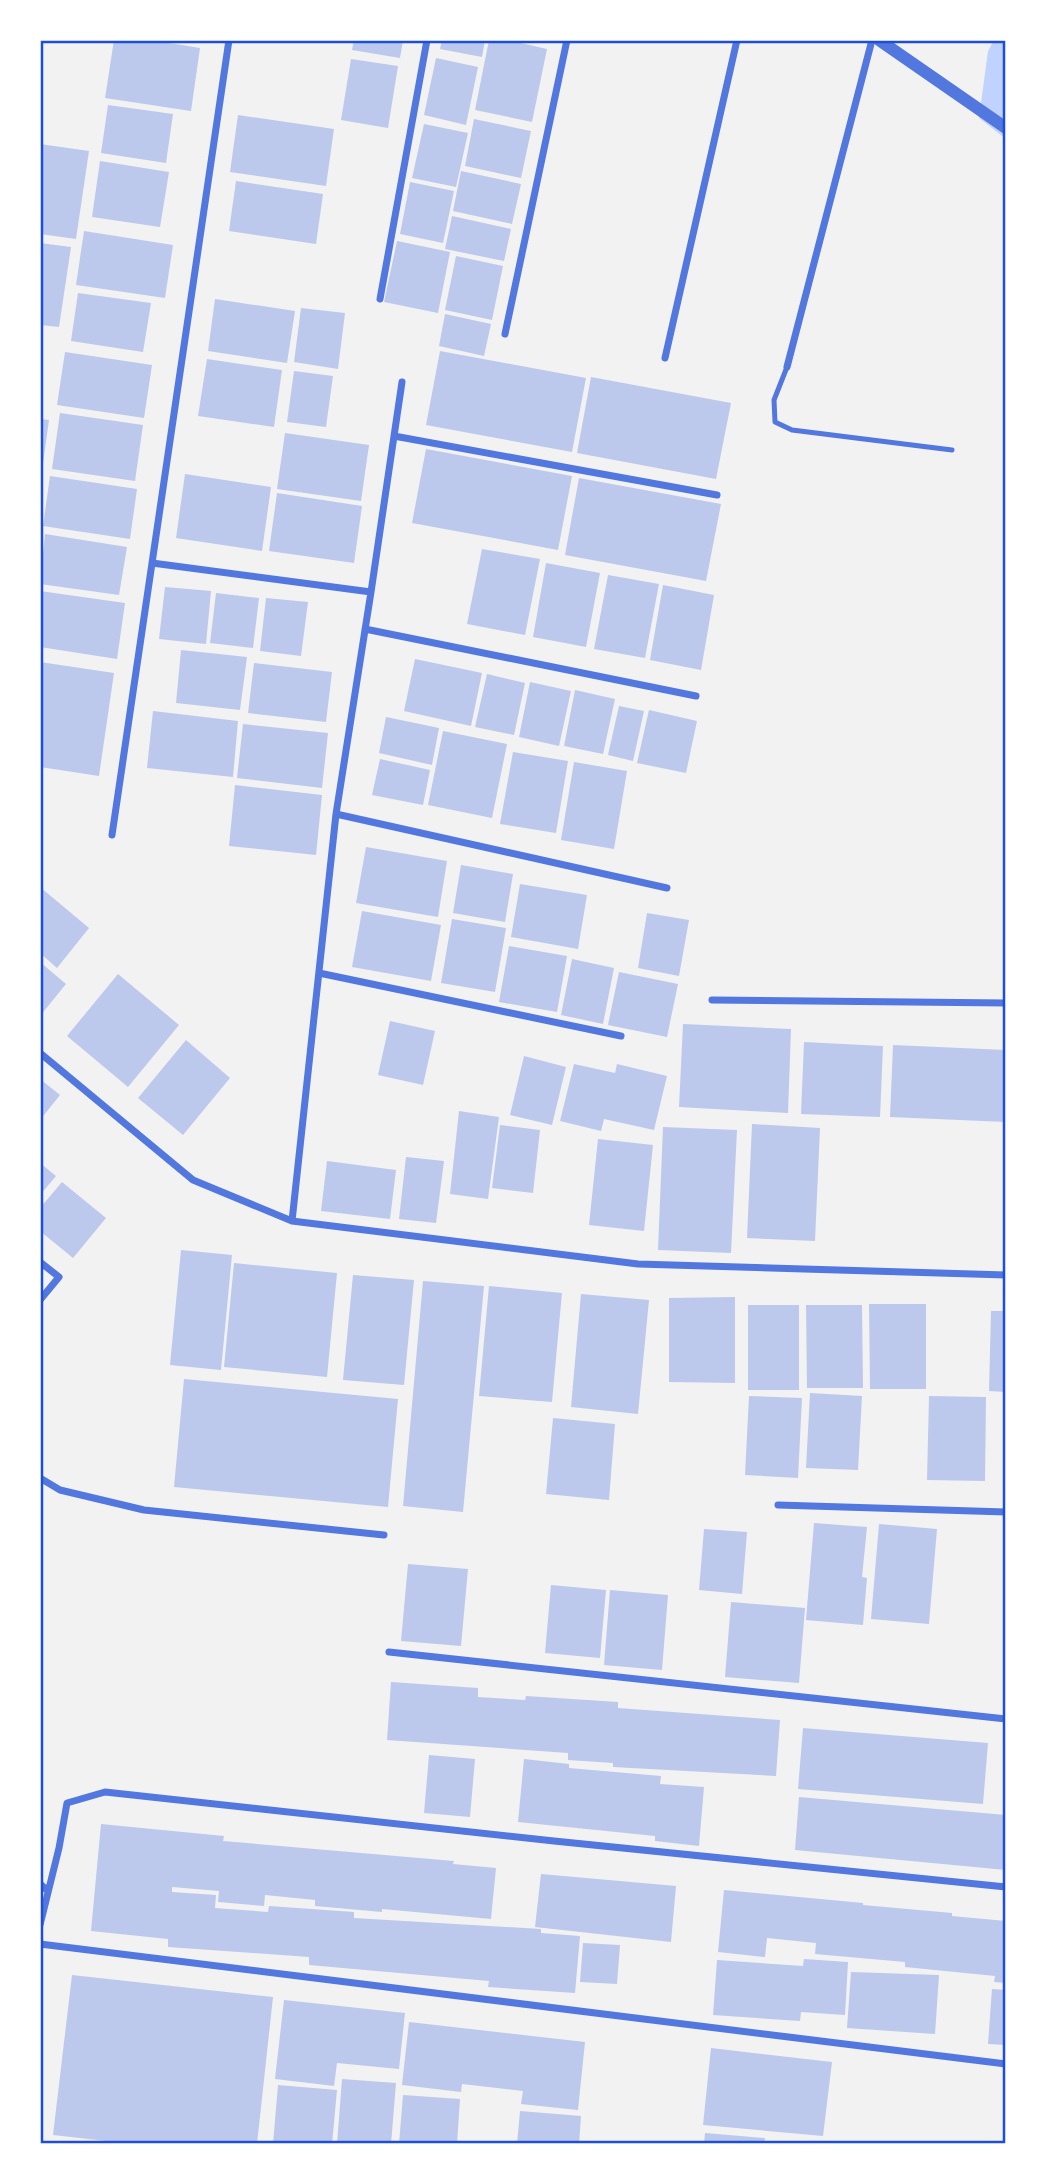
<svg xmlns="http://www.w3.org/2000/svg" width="1046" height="2184" viewBox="0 0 1046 2184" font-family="'Fira Sans',sans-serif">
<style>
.water{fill:#bfd3fe}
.building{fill:#bdc9ec}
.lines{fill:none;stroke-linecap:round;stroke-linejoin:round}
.service{stroke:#5277de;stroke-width:5}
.minor{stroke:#5277de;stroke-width:7}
.tertiary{stroke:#5277de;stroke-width:12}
.neatline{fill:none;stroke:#1d4ed8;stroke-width:2.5}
</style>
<rect width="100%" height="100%" fill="#f2f2f2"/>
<path class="water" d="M994,40H1006V139L979,118L988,51Z"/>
<path class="building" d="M114,40H151L200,48L191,111L105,98Z
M354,40H403L400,58L352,50Z
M442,40H485L482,57L440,49Z
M489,40H508L547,49L532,122L475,110Z
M436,58L478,67L466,125L424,115Z
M351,59L398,66L388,128L341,120Z
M108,105L173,114L166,163L101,153Z
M238,115L334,129L326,186L230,172Z
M474,119L531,131L521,178L465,166Z
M424,124L468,133L456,187L412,178Z
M40,144L89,151L76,239L40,234Z
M100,161L169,172L160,227L92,217Z
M461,171L521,184L512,224L453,211Z
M236,181L323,194L316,244L229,231Z
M410,182L454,191L443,243L400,234Z
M452,216L511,229L504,261L445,249Z
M84,231L173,245L165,298L76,285Z
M397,241L450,252L438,313L384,302Z
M40,243L71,247L59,327L40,325Z
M456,256L503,266L492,320L445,310Z
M78,293L151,303L143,352L71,341Z
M215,299L295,311L287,363L208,351Z
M301,308L345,313L338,369L294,362Z
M445,314L491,324L484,356L439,346Z
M440,351L586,378L572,452L426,425Z
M65,352L152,365L144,418L57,405Z
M207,359L282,370L274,427L198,416Z
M294,371L333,376L326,427L287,422Z
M591,377L731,403L716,479L577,453Z
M60,413L143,425L135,481L52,469Z
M40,419L49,420L42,471H40Z
M285,433L369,445L361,501L277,489Z
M426,449L572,476L558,550L412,523Z
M185,474L271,487L262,551L176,538Z
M50,476L137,489L130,539L43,526Z
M579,478L721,504L706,581L565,555Z
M277,493L362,506L354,563L269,551Z
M45,534L127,547L119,595L40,584Z
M482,549L540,559L525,635L467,624Z
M546,563L600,573L586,647L533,637Z
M608,575L659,584L645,658L594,649Z
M663,585L714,595L701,670L650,660Z
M165,587L211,591L206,644L159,639Z
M40,591L125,603L117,659L40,647Z
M216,593L259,598L253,648L210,643Z
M266,598L308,602L301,656L260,651Z
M181,650L247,657L240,710L176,703Z
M415,659L482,673L471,726L404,711Z
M40,662L114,673L99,776L40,767Z
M254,663L332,672L326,722L248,713Z
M487,674L525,683L514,735L475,727Z
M530,682L571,691L559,746L519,737Z
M575,690L615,699L603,754L564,746Z
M619,706L644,711L633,761L608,755Z
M649,710L697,721L686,773L637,763Z
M153,711L238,721L233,777L147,768Z
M386,717L439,728L432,765L379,753Z
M243,724L328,733L322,788L237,778Z
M443,731L507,744L492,818L428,805Z
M513,752L568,761L556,833L500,824Z
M380,759L430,770L423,805L372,795Z
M574,762L627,771L614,849L561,840Z
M235,785L322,795L316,855L229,846Z
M366,847L447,861L438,917L356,903Z
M461,865L513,874L505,922L453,913Z
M520,884L587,895L578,949L511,937Z
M40,887L89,928L57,968L40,953Z
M362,911L441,925L431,981L352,967Z
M647,913L689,920L679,976L638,968Z
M452,919L506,928L495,992L441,983Z
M509,946L567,956L557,1012L499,1002Z
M572,959L614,968L603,1024L561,1015Z
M40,962L66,984L40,1016Z
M619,972L678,984L667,1037L608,1025Z
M118,974L179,1025L128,1087L67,1036Z
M390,1021L435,1031L423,1085L378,1075Z
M683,1024L791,1029L788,1113L679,1107Z
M186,1040L230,1078L183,1135L138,1098Z
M804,1042L883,1046L880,1117L801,1114Z
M893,1045L1006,1050V1122L890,1117Z
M524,1056L566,1067L552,1125L510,1115Z
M574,1064L615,1073L617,1064L667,1076L654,1130L604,1119L601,1131L560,1121Z
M40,1079L60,1095L40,1120Z
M459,1111L499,1117L488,1199L450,1194Z
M752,1124L820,1128L815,1241L747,1238Z
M500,1125L540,1130L533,1193L492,1188Z
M663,1127L737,1130L731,1253L658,1250Z
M598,1139L653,1145L644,1231L589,1225Z
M406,1157L444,1161L436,1223L399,1219Z
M327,1161L396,1170L390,1219L321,1211Z
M40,1163L56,1176L40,1195Z
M62,1182L106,1218L73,1258L40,1231V1208Z
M181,1250L232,1255L221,1370L170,1365Z
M234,1263L337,1273L327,1377L224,1367Z
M353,1275L414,1280L404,1385L343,1380Z
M423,1281L484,1286L463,1512L403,1506Z
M489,1286L562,1293L552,1402L479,1396Z
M581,1294L649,1300L638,1414L571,1407Z
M735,1297V1383L669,1382V1298Z
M869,1304H926V1389H870Z
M748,1305H799V1390H748Z
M806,1305H862L863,1388H807Z
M991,1311H1006V1392L989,1391Z
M184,1379L398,1399L388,1507L174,1487Z
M810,1393L862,1396L858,1470L806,1468Z
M749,1396L802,1398L798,1478L745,1475Z
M929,1396L986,1397L985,1481L927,1480Z
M553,1418L615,1424L609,1500L546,1494Z
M814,1523L867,1527L862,1577L867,1578L863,1625L806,1620Z
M879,1524L937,1529L929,1624L871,1619Z
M704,1529L747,1532L742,1594L699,1590Z
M408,1564L468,1569L461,1646L401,1641Z
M551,1585L606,1590L600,1658L545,1653Z
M610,1590L668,1595L662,1670L604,1665Z
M731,1602L805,1608L799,1683L725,1677Z
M391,1682L478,1688V1697L525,1700L526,1696L618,1702V1708L780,1720L776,1776L613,1767V1763L568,1760V1753L387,1740Z
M803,1728L988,1743L983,1804L798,1789Z
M429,1755L475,1759L470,1817L424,1813Z
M524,1759L569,1764V1768L661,1776L660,1784L704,1787L699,1846L655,1841V1836L518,1822Z
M799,1797L1006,1815V1870L795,1850Z
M101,1824L224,1836L223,1841L454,1861L453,1864L496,1868L491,1919L382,1909V1912L315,1906V1900L265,1895L264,1906L218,1902L219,1891L172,1887V1892L216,1895L215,1908L268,1912L269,1906L354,1912V1918L541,1929V1933L580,1936L575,1993L488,1987L489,1981L309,1965V1957L168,1947V1939L91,1931Z
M541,1874L676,1886L671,1942L535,1927Z
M724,1890L863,1903V1905L952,1913V1916L1006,1921V1983L994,1982L995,1976L905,1967V1962L815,1954L816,1943L767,1938L765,1957L718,1952Z
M583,1943L620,1945L617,1984L580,1982Z
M804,1959L848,1962L845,2015L801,2012L800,2021L713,2015L717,1960L803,1966Z
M851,1972L939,1975L935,2034L847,2028Z
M72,1975L273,1997L257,2144H133L53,2135Z
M992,1989L1006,1990V2045L988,2044Z
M284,2000L405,2013L399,2069L337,2063L334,2086L275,2079Z
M409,2022L585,2042L578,2110L521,2104L523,2091L462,2084L461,2092L402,2085Z
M711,2048L832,2062L823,2136L703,2125Z
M342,2079L396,2083L391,2144H337Z
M278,2085L337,2090L332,2144H273Z
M403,2095L460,2099L457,2144H399Z
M520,2111L581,2116L579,2144H517Z
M705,2133L765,2138L764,2144H704Z"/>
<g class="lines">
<path class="service" d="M787,367L774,400L775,422L792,430L952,450"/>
<path class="minor" d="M380,299L427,40
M505,334L567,40
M665,358L737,40
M787,367L872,40
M394,436L717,495
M152,563L371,592L336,814L292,1221
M371,592L402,382
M365,629L696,696
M336,814L667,888
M112,835L229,40
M319,973L621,1036
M712,1000L1006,1003
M40,1053L193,1180L292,1221L638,1264L1006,1275
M40,1262L59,1277L40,1300
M40,1478L60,1490L144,1510L384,1535
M778,1505L1006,1512
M389,1652L1006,1719
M40,1884L48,1891
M40,1925L59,1848L67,1803L105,1792L554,1841L1006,1887
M40,1944L1006,2064"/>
<path class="tertiary" d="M879,40L1006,128"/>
</g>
<rect width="1046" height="2184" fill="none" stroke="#ffffff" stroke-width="84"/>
<rect x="42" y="42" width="962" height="2100" class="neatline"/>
</svg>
